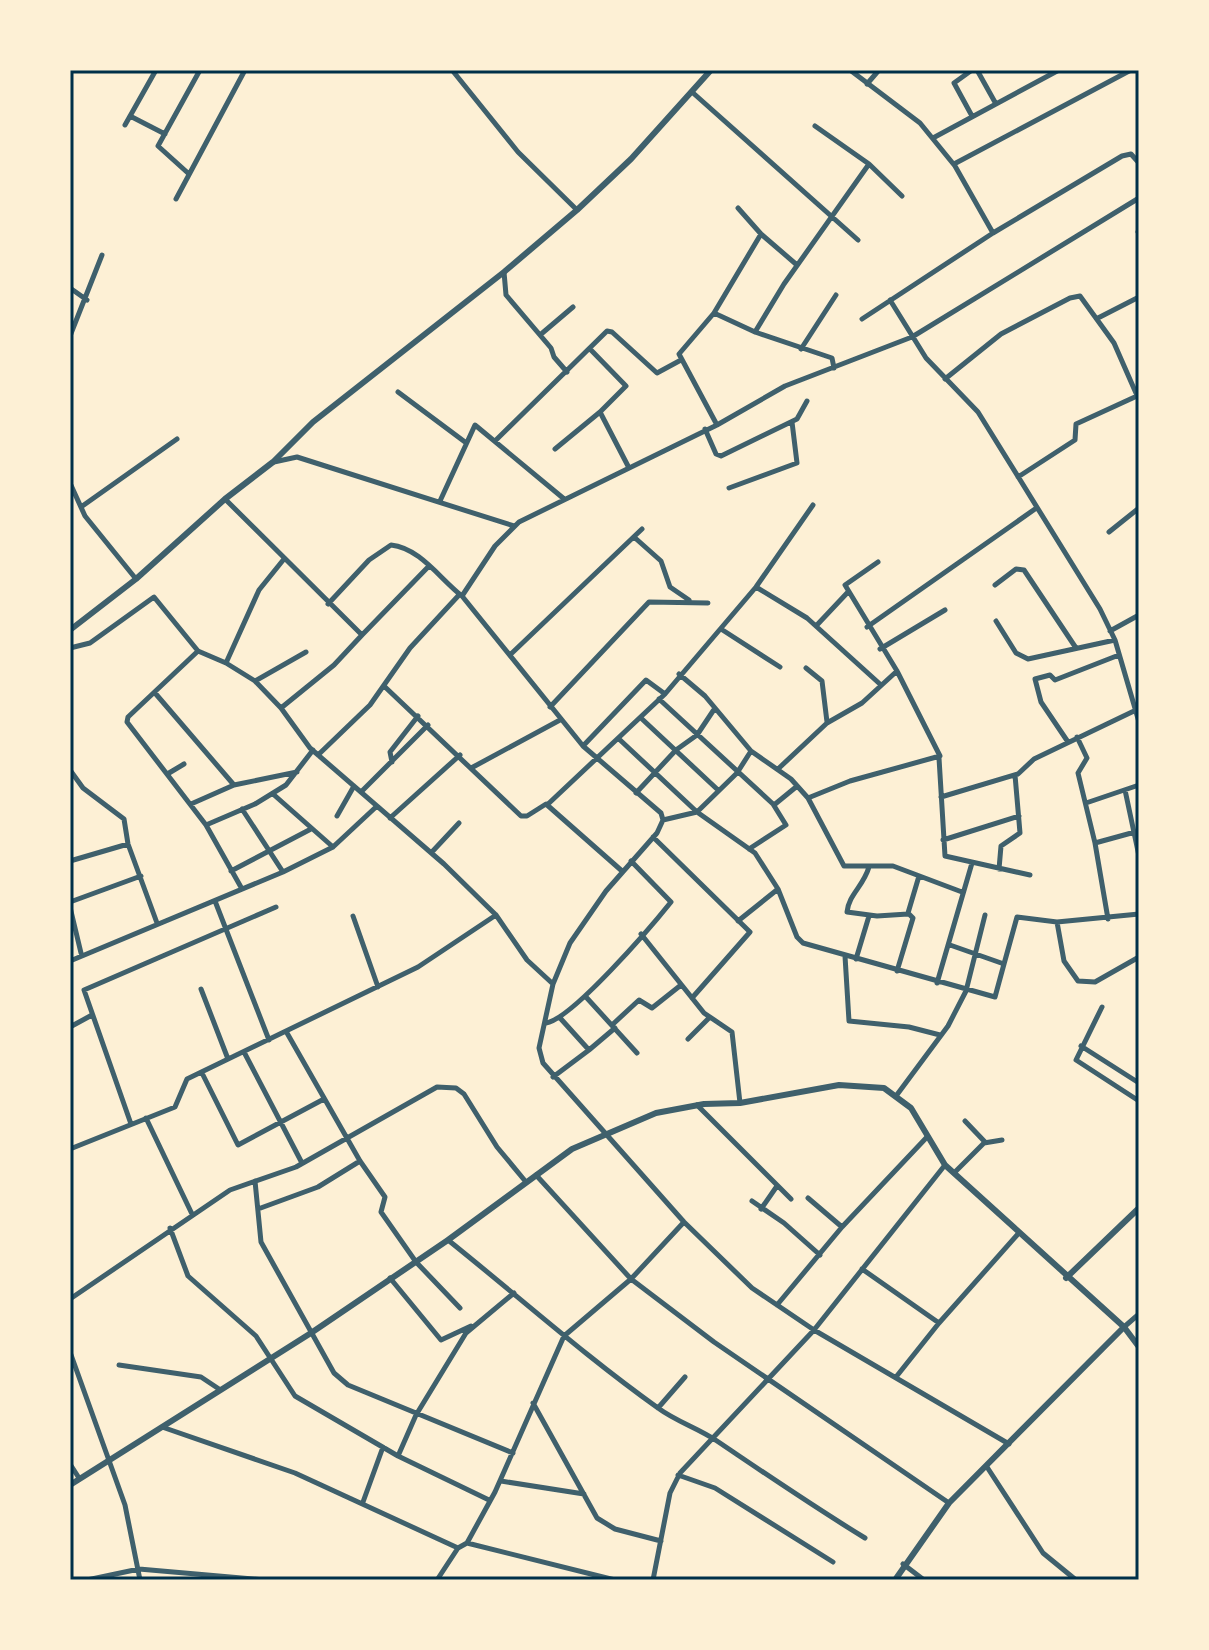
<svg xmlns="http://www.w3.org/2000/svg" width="1209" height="1650" viewBox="0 0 1209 1650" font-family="'Golos Text',sans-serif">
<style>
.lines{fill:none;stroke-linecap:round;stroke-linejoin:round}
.minor{stroke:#3f606c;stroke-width:5}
.tertiary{stroke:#3f606c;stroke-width:6}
.neatline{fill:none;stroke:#003049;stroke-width:3}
</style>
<rect width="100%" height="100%" fill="#fdf0d5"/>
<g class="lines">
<path class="minor" d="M452,70L518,152L577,210
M850,70L920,123L955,166L993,233
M972,70L954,83L972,116
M977,70L996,104
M867,84L879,70
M692,92L858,240
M130,116L165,134
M125,125L156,70
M815,126L869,164L902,196
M933,138L1059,70
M954,164L1131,70
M189,174L158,146L200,70
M176,199L245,70
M738,208L761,234
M1138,232L1139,234
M504,272L506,295L551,348L554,357L567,372
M70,288L87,300
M890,300L926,358L978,412L1100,609L1115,640L1139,722
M714,313L761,234L797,265
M1098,318L1139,297
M862,319L993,233L1122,156L1131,154L1139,163
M755,332L784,284L869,164
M540,335L573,307
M70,336L102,255
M590,349L626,386L600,412L628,466
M801,349L836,295
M945,379L1001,334L1070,298L1080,296L1114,343L1139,400
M398,392L465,442
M717,425L679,354L714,313L755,332L832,358L834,368
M705,429L716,454L721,456L797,419L807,401
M495,441L607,331L612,332L657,373L681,360
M555,449L600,412
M274,462L297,457L514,526
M1018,477L1075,440L1076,424L1137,396
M70,483L85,516L136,579
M729,488L797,463L792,422
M225,499L362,635L429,566
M440,501L475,425L563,498
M81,507L177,439
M1109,532L1139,508
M634,537L661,561L670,587L689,600
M995,585L1016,569L1024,570L1076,648
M756,587L807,618L881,685
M328,604L369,560L391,545C420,548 440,579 462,596
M996,621L1016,653L1028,659L1115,640
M816,626L848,592
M867,627L1035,509
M721,629L780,667
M1110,631L1139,615
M70,648L90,643L154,597L198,651L226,663L259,590L284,559
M880,649L945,610
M198,651L128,717L127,722L206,825L242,889
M512,653L642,529
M226,663L255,681L281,708L310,748L444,864L496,915L527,960L553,984
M806,668L822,681L827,722
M679,674L705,696L751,751L791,779L808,798L844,866H893L962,892
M255,681L306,652
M384,686L521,816H527L546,804L622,871
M155,693L234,785L297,772
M659,699L773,804L786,825L749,849
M550,707L649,602L708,603
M281,708L334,665L362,635
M642,719L718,790
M1077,737L1087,758L1078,773L1095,843L1108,919
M619,739L697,812L755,853L778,889L797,937L803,943L995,997L1004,964L950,945
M1068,742L1041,702L1035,679L1050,675L1055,680L1119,655
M583,746L646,680L665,694
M318,755L370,705L410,648L459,595
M939,758L945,856L1030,875
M392,762L390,752L418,716
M473,767L560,720
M778,769L827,723L862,703L897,671
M70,770L83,788L124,819L128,844L157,923
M169,773L184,764
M1125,790L1139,856
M361,792L428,725
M636,793L676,750L697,735L715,708
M273,794L333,847
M941,797L1018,774L1034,759L1134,711
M808,798L850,781L940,756L897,671L845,585L878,562
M1086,803L1139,785
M191,804L234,785
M547,805L665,694L756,587L813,505
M774,805L796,787
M242,809L283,872
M337,816L354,786
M390,818L460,755
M663,820L697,812L737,773L751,751
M206,825L255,804L286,785L313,750
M653,837L750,932L692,998
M943,840L1019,816
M1095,843L1135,832
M431,853L459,823
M70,861L128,844
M869,867C863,887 849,894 847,912L877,916L908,914
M999,869L1001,846L1020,833L1015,775
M231,871L311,829
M215,901L269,1040
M70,902L141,876
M70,907L81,953
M353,916L378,987
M738,921L778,889
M1057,922L1064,961L1078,981L1095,982L1139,957
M641,934L704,1013L732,1032L740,1103
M845,956L849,1021L909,1027L940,1035
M856,959L869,916
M70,961L283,872L333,847L377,806
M1004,964L1017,917L1057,922L1139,914
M897,971L913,918L908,913L919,876
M937,983L972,863
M201,989L228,1059
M586,997L637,1053
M1102,1007L1076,1060L1139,1101
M546,1023C572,1019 651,927 671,902L631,861
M612,1025L639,1000L652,1008L681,985
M70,1027L92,1015
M287,1033L360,1161L385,1197L381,1212L416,1262L460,1308
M688,1039L709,1018
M1081,1046L1139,1083
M589,1050L615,1028
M244,1052L302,1163
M202,1073L238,1145L324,1099
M553,1077L589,1050L561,1019
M896,1096L948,1026L966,991L985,915
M697,1105L791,1199
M146,1118L192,1214
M965,1121L985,1142
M131,1124L84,990L276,907
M70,1149L175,1107L187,1079L418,967L496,915
M954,1173L984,1143L1002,1140
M536,1175L631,1279L714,1342L949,1503
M255,1181L261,1242L334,1373L348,1385L513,1453
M808,1198L842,1227
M752,1201L784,1223L820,1255
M258,1209L318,1187L360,1161
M761,1209L777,1186
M170,1228L188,1276L256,1336L295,1396L398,1456L489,1500
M448,1240C518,1296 585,1356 658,1408C677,1422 698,1428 717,1441C766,1474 814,1507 865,1538
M862,1269L939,1323
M390,1278L441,1340L471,1326
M70,1299L230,1190L296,1167L437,1087L456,1088L464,1094L497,1147L526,1182
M777,1305L842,1227L927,1137
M1124,1327L1139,1314
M70,1352L125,1505L140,1580
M119,1365L201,1377L219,1389
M896,1377L939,1323L1018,1234
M533,1403L597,1518L615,1529L661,1541
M658,1408L685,1377
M162,1427L295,1473L458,1548
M1009,1444L814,1330L752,1288L684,1222L543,1063L539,1048L553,984L570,943L606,891L657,833L663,820L661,813L583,746L462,596L495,546L519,522L717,425L785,386L912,337L1139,198
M398,1456L416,1415L466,1333L514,1293
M70,1464L79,1478
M987,1467L1043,1553L1076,1580
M678,1475L715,1488L833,1562
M501,1481L584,1494
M363,1502L383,1447
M467,1543L615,1580
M903,1564L924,1580
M87,1580L139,1569L264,1580
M437,1580L458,1548L467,1543L495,1492L564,1336L631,1279L684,1222
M653,1580L670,1493L680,1473L814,1330L945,1165
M795,1580H798"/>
<path class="tertiary" d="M70,630L136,579L225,499L273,462L313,422L504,272L577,210L631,159L711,70
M1066,1278L1139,1208
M70,1485L311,1333L448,1240L572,1149L656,1113L704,1104L740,1103L839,1085L884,1088L911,1108L945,1165L1124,1327L1139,1347
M895,1580L949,1503L1124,1327"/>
</g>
<rect width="1209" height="1650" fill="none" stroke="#fdf0d5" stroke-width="144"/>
<rect x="72" y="72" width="1065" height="1506" class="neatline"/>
</svg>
